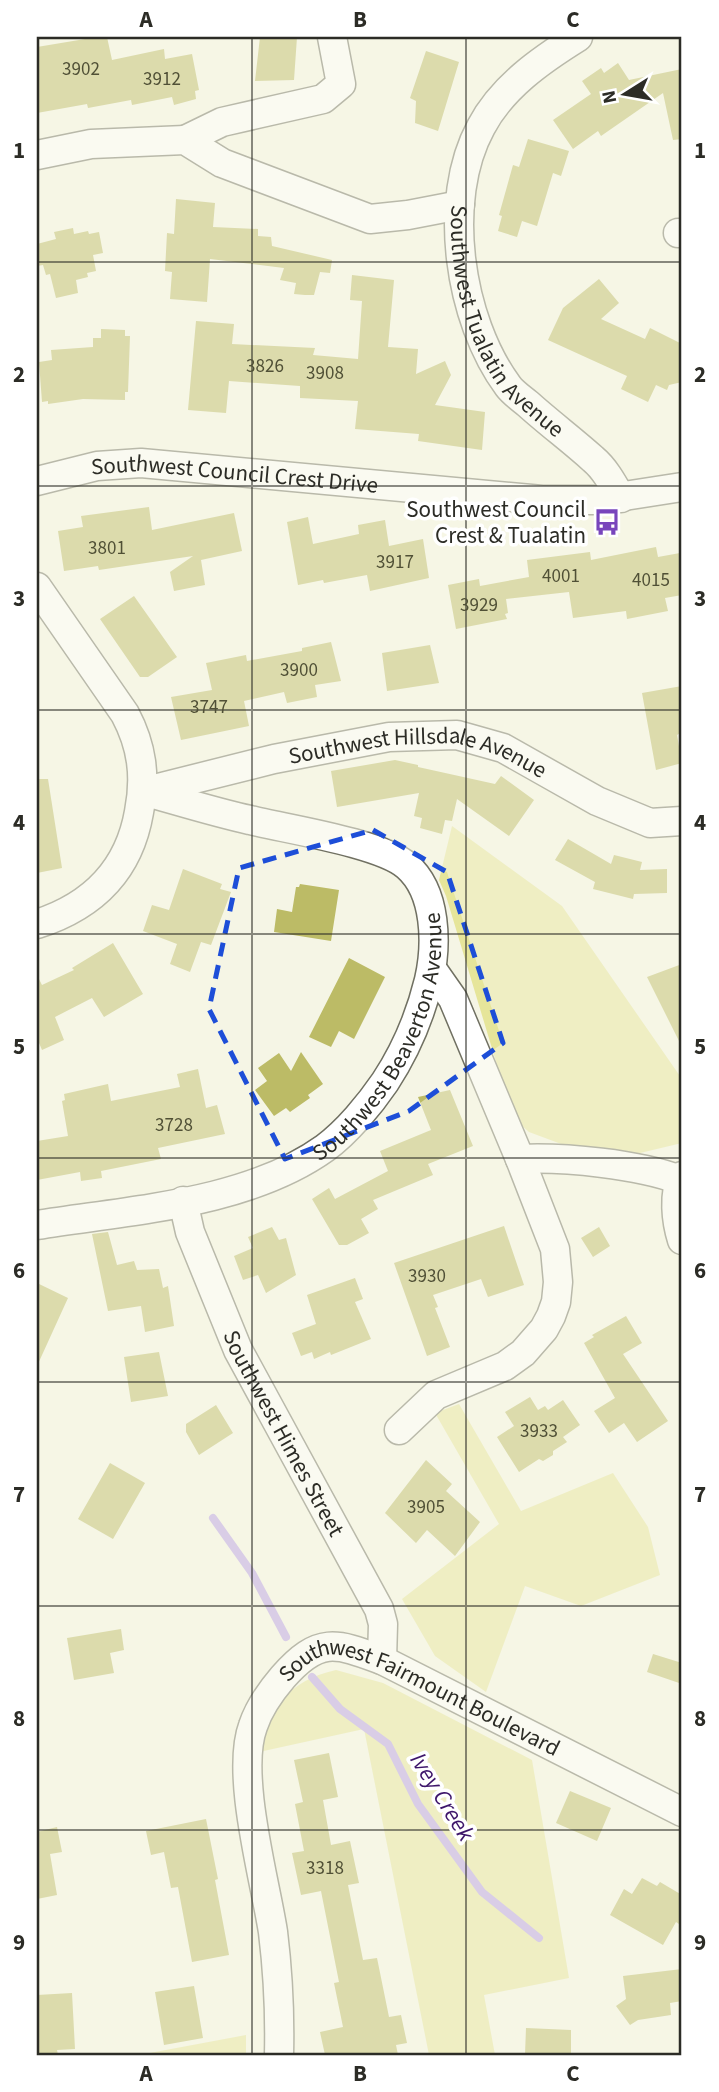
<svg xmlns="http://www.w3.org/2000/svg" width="719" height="2092" viewBox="0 0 719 2092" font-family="'Source Sans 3',sans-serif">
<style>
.green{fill:#e6e59a}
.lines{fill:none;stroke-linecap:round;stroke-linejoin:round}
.stream{stroke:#b59ce6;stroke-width:8}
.building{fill:#bcbb66}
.minor-casing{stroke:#707062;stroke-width:31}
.minor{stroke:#fff;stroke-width:28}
.marked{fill:none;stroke:#1d4ed8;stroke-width:5;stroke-dasharray:14 9;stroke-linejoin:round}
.grid{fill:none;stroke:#2c2c26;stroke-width:2;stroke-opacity:0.55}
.labels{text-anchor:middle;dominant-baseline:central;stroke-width:7;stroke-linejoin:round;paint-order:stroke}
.number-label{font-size:19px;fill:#505036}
.street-label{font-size:23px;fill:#2c2c26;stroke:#fff}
.poi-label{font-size:23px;fill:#2c2c26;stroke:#fff;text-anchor:end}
.water-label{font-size:24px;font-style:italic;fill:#3d156a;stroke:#fff}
.neatline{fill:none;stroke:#2c2c26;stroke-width:2.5}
.grid-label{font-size:23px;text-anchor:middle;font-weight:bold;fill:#2c2c26}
</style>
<rect width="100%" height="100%" fill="#f5f5e5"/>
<path class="green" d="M452,826L562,906L682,1079V1143L640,1153L580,1151L529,1132L513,1118L446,896L439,880Z
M459,1404L521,1511L613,1473L648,1527L660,1575L581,1606L525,1586L486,1692L435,1656L402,1599L499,1524L435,1413Z
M336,1670L383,1683L532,1760L569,1978L484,1995L495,2055H429L364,1729L259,1752C271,1706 288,1681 336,1670Z
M246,2035V2055H139Z"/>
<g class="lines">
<path class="stream" d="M213,1518L252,1573L286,1637
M312,1677L340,1709L388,1744L418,1804L482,1892L539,1938"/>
</g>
<path class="building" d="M97,37H107L112,60L164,49L165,59L192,54L199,90L195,91L196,99L174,105L172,97L132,105L131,100L88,108L87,104L37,113V47Z
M260,37H297L294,80L255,81Z
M426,51L459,62L438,131L415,123L416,101L410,98Z
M618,63L629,80L682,69V139L673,140L663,93L601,136L598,131L573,149L553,120L591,94L582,81L601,68L604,73Z
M528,139L569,151L561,176L553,173L537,226L522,221L517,237L498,231L502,216L499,215L513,165L519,167Z
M176,199L215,203L213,227L258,229V236L271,237L272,246L332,260L330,273L320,272L314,295H305L294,294L296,283L280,280L284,268L210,259L207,302L170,299L172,272L165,271L167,233L174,234Z
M73,228L74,234L88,231L89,234L99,232L103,253L93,255L96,271L87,273L88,277L76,280L78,293L56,298L50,274L46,275L43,265L37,266V244L56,239L54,232Z
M352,275L394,280L388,347L418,349L416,374L445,361L451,375L435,405L485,412L482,450L418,441L419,434L355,429L358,401L300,398V386L229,381L226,413L188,410L196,321L234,324L232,344L315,348L313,355L358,359L362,301L350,300Z
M599,279L619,303L601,319L645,339L650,328L682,344V382L669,385L667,390L656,385L648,402L621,389L627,376L548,340L563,308Z
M101,329L125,330V336H130L128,392H125V400L83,399L48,404V401L42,402L39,362L52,360L51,350L93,347V338H101Z
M149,507L152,530L234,513L242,551L201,560L205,585L174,591L170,572L193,556L99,570L98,566L64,571L58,531L83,527L81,516Z
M308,517L313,544L359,534L358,525L385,520L389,546L423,539L429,578L370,591L367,575L324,583L323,580L298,585L287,522Z
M656,547L658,557L680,553L682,566V595L665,598L668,611L627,619L626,611L573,618L569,592L506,599L508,613L505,614L507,619L456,629L448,585L479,579L480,586L529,577L527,560L590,552L591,560Z
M134,596L177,657L148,677H140L100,619Z
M331,642L341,681L315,685L317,697L287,703L284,692L244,701L249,726L181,740L171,697L212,690L206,663L246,655L247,661L302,651V648Z
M430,645L439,683L387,691L382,653Z
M682,686V732L677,735L682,763L656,770L642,693Z
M395,760L418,765V767L495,784L501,776L534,800L509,836L457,799L452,821L445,820L442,834L420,828L422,818L414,816L419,793L337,807L331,771Z
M37,779H48L62,868L37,873Z
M568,839L611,864L614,855L642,862L640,870L667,869V893L634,894L633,899L593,889L595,882L555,860Z
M183,869L222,884L220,889L231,892L211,945L201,942L190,972L170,964L177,944L143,931L152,905L169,910Z
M300,884L339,890L331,941L274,932L277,909L292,912L296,887H299Z
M113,943L143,994L104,1017L92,998L55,1017L64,1040L42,1050L37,1038V975L42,985L74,970L72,968Z
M349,958L385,977L354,1039L339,1031L331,1047L309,1037Z
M682,964V1047L647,977Z
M301,1052L323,1084L308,1095L310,1098L290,1112L286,1108L274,1116L255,1090L267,1081L258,1068L279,1053L291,1071Z
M198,1069L206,1108L217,1105L225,1134L158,1148L161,1159L101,1171L102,1178L81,1181L80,1172L37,1180V1141L68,1136L62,1101L65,1100L64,1094L108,1084L111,1101L180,1087L177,1074Z
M450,1090L473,1146L428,1164L433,1175L373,1200L378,1209L361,1219L369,1233L347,1245H339L312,1199L329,1188L335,1199L388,1171L380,1151L431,1130L418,1097Z
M504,1226L524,1285L488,1297L481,1279L433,1295L438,1307L435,1308L450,1347L427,1356L394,1263Z
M272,1227L279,1240L286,1238L296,1275L266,1293L258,1275L243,1280L234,1256L253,1248L248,1237Z
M599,1227L610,1246L593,1257L581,1238Z
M108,1232L117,1265L134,1261L137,1270L159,1269L163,1288L168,1286L174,1326L145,1332L141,1306L108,1311L92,1234Z
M355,1278L363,1299L355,1302L371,1339L331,1355L330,1352L314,1359L312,1352L301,1356L292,1333L316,1324L307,1295Z
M37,1283L68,1298L37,1366Z
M626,1316L642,1343L623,1354L668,1421L637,1442L624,1423L609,1433L594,1411L615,1398L584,1343L594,1337L592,1335Z
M159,1352L168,1396L131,1402L124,1357Z
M530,1397L538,1410L545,1406L548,1410L563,1400L580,1425L563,1437L567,1442L553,1451V1455L543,1461L539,1459L519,1472L497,1437L514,1426L505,1412Z
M216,1405L233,1433L199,1455L186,1432V1424Z
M426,1460L452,1484L446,1491L480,1522L455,1556L427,1530L416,1543L385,1513Z
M110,1463L145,1483L113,1539L78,1519Z
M121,1629L124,1650L110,1653L114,1673L74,1680L67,1638Z
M653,1654L682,1663V1684L647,1672Z
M329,1753L338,1797L323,1800L331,1845L350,1841L359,1883L348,1885L363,1960L377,1958L389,2017L401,2015L407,2043L396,2045L398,2055H325L320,2032L343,2027L334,1983L339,1982L321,1891L301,1895L292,1853L304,1851L295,1804L303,1802L294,1760Z
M570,1791L611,1808L597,1841L556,1823Z
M206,1819L218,1879L215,1880L229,1955L192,1962L178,1887L171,1888L164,1852L151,1855L146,1831Z
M57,1827L62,1852L50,1854L57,1895L37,1899V1832Z
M642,1878L657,1886L660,1882L682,1895V1926L676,1922L663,1945L610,1915L624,1889L632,1894Z
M682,1969V2001L670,2003L671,2015L638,2020L630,2025L616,2006L626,1999L623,1976Z
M194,1986L203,2038L164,2045L155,1992Z
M72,1993L75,2049L57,2050L58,2055H37V1995Z
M526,2028L571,2030V2055H525Z"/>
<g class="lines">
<defs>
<g id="minor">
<path id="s1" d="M578,37C541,60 502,87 481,127C441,200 459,320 508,386C513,393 521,398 528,404C549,423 572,440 593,459C605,469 613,484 621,498"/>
<path d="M185,140L222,122L323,99L341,84L332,37"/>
<path d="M37,155L91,144L185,140L222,163L370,219L408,215L460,205"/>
<path d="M678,233H682"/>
<path id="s2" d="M37,481L97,466L141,463L542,500H598L682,487"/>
<path d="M37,587L125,714C142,746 146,776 139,812C129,870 93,906 37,924"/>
<path id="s3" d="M146,791L274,759L389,737L457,735L503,748L597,801L650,823L682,821"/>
<path d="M520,1159C565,1157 638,1164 680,1180"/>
<path d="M682,1176C673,1194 676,1221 682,1240"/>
<path id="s4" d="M183,1201L190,1232L238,1350L379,1609L383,1624L382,1660"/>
<path id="s5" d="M37,1225C130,1210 247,1204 325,1148C347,1132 370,1104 385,1082C406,1050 420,1017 429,980C437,945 437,892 407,866C381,843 286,829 250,820C214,812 179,801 143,791"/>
<path d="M399,1430L436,1395L505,1366L523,1353L544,1329L551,1316L556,1302L558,1282L555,1249L520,1159L453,999L432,969"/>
<path id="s6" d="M279,2055C280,2014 278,1973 273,1932C265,1880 235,1774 253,1726C259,1708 271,1691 283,1677C319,1636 336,1643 382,1660L682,1812"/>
</g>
</defs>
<use href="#minor" class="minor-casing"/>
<use href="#minor" class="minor"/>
</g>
<path d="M0 0H719V2092H0ZM373,830L447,872L503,1043L409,1111L285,1159L209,1009L239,868Z" fill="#f5f5e5" fill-opacity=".55" fill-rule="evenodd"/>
<path class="marked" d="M373,830L447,872L503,1043L409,1111L285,1159L209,1009L239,868Z"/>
<path class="grid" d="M252,37V2055M466,37V2055M37,262H682M37,486H682M37,710H682M37,934H682M37,1158H682M37,1382H682M37,1606H682M37,1830H682"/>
<defs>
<symbol id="bus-bare" viewBox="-9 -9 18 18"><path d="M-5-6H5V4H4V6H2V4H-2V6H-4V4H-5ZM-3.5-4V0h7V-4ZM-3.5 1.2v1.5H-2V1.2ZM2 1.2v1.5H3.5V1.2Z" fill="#7845bc" stroke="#fff" stroke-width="2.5" paint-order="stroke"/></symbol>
</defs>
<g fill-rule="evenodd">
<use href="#bus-bare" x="588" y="503" width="38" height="38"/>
</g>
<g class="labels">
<g class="number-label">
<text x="81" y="69">3902</text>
<text x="162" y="79">3912</text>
<text x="265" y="366">3826</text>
<text x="325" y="373">3908</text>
<text x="107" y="548">3801</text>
<text x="395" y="562">3917</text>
<text x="561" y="576">4001</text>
<text x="651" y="580">4015</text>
<text x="479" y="605">3929</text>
<text x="299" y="670">3900</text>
<text x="209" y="707">3747</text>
<text x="174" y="1125">3728</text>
<text x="427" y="1276">3930</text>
<text x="539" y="1431">3933</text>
<text x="426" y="1507">3905</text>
<text x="325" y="1868">3318</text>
</g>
<g class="street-label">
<text stroke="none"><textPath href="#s1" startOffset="346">Southwest Tualatin Avenue</textPath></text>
<text stroke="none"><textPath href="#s2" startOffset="200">Southwest Council Crest Drive</textPath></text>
<text stroke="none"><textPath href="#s3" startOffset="280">Southwest Hillsdale Avenue</textPath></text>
<text stroke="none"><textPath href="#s5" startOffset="429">Southwest Beaverton Avenue</textPath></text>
<text stroke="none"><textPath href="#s4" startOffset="254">Southwest Himes Street</textPath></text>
<text stroke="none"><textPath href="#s6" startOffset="544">Southwest Fairmount Boulevard</textPath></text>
</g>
<g class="poi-label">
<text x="586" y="509">Southwest Council<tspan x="586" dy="26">Crest &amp; Tualatin</tspan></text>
</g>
<g class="water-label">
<text transform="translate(442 1797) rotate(58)">Ivey Creek</text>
</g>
</g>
<rect width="719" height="2092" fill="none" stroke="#ffffff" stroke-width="77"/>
<g transform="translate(625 94) rotate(259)" stroke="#ffffff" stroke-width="5" paint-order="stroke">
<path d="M0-5L12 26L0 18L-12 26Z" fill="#2c2c26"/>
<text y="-10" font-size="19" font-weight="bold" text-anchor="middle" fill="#2c2c26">N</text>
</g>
<rect x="38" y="38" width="642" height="2016" class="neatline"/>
<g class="grid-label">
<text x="146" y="27">A</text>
<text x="360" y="27">B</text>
<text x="573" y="27">C</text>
<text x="19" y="158">1</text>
<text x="700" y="158">1</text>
<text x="19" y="382">2</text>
<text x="700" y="382">2</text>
<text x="19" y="606">3</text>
<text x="700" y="606">3</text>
<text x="19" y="830">4</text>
<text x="700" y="830">4</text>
<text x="19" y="1054">5</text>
<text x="700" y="1054">5</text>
<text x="19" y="1278">6</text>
<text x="700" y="1278">6</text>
<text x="19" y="1502">7</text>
<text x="700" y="1502">7</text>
<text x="19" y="1726">8</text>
<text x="700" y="1726">8</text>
<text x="19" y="1950">9</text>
<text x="700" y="1950">9</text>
<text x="146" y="2081">A</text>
<text x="360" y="2081">B</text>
<text x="573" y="2081">C</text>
</g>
</svg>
